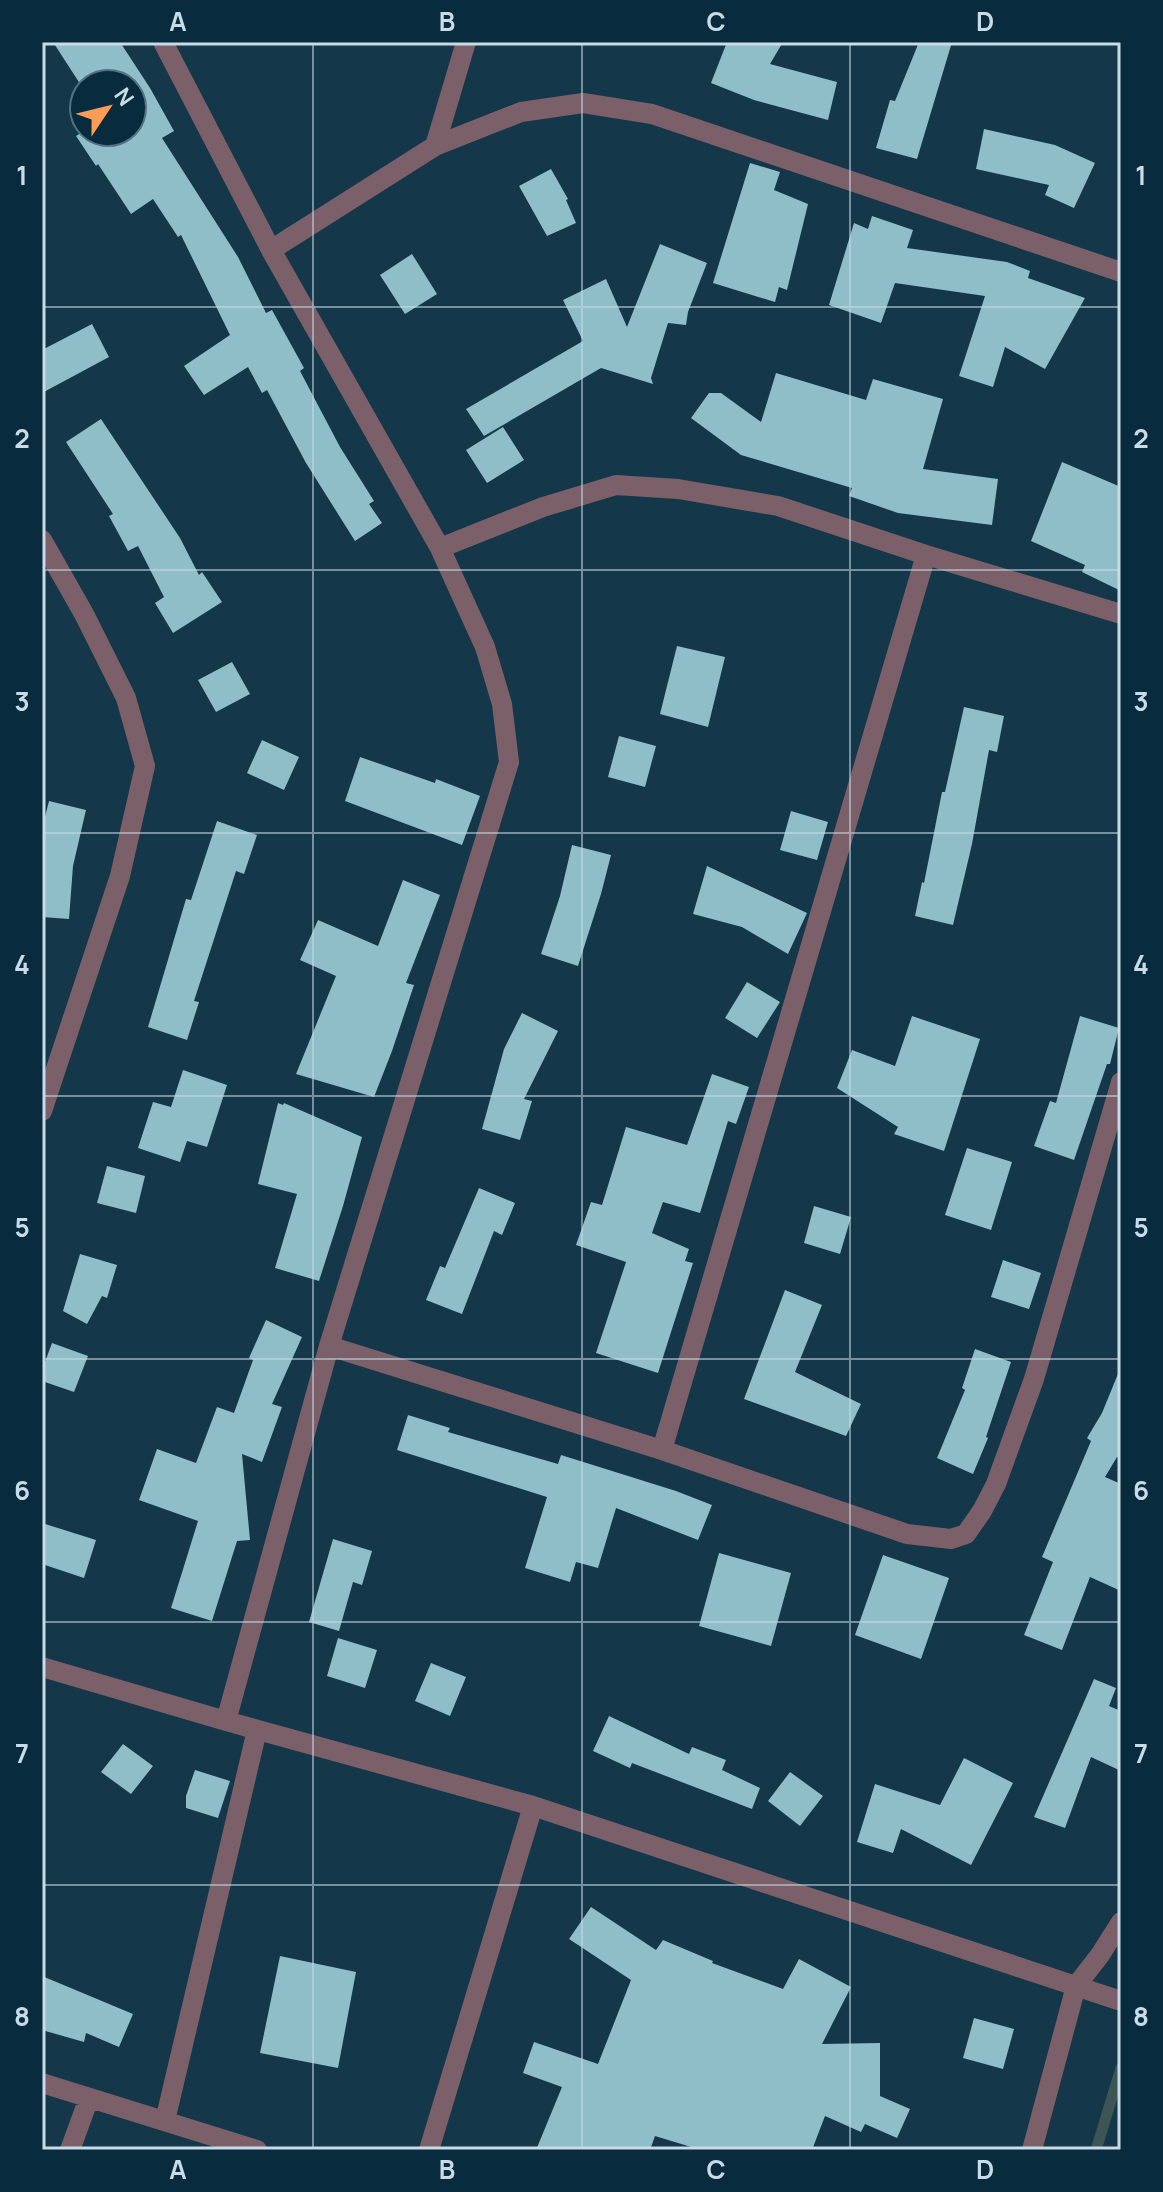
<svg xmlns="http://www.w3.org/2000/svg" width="1163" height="2192" viewBox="0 0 1163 2192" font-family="Manrope,sans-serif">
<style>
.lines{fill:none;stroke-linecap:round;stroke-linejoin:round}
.stream{stroke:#3e5555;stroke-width:11}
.building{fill:#8fbdc8}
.minor{stroke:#7b5f69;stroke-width:20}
.grid{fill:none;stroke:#c8dbe7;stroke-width:2;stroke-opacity:0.55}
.neatline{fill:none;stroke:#c8dbe7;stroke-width:3}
.grid-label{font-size:26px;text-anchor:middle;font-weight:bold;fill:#c8dbe7}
</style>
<rect width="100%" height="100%" fill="#143749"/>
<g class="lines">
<path class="stream" d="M1096,2150L1121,2068"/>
</g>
<path class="building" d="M53,42H120L150,88L174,131L162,138L238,257L266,313L272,310L304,368L300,371L340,447L374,501L369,504L382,523L355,541L306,463L267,390L262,393L248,367L204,395L184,366L230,335L181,235L178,237L153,199L131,214L98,164L96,166L76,136L84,131L132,132V84H84V90Z
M727,42H783L770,64L837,82L828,120L754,100L711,83Z
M919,42H952L917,159L876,148L890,100L895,101Z
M984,129L1055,145L1095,163L1074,208L1045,195L1049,185L976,169Z
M750,163L780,172L774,190L808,204L787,290L779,287L775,302L713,283Z
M551,169L568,199L566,200L576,223L547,236L519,186Z
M872,216L913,230L907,248L1007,262L1030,271L1028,278L1085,298L1045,369L1005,347L993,387L959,376L985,296L895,283L881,323L829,305L854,223L868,229Z
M660,244L707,263L688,312L686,325L668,323L651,378L653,384L601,368L484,436L466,409L583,341L563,300L606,279L627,327Z
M412,254L437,294L405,314L380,275Z
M92,324L109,357L42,393V350Z
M776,373L866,400L873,379L943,399L923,469L998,479L992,525L898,513L849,496L852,488L741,455L691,418L709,393H721L761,422Z
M101,419L180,538L199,575L202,572L222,602L173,633L155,603L164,597L138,546L128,551L109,516L113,514L66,442Z
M503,427L524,460L487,483L466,450Z
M1062,462L1121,487V591L1082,572L1085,565L1031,541Z
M677,646L725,657L708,727L660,714Z
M232,662L250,694L216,712L198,680Z
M964,707L1004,716L997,752L989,750L972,844L953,925L915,916L922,882L924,883L942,792H945Z
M619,736L656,746L645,787L608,777Z
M262,740L299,757L284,790L247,773Z
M360,757L435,783L436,779L480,796L462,845L345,801Z
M49,801L86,810L73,866L69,919L42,917V829Z
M791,811L828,822L817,860L780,850Z
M217,821L257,835L244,874L236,871L194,1001L199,1002L187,1040L148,1027L186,899L191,900Z
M572,845L611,855L601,894L578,966L541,954L560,896Z
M707,866L807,913L788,954L742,927L693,914Z
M403,880L440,895L406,983L414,985L392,1051L374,1097L296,1074L336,976L300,960L318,920L378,946Z
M747,982L780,1002L757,1038L725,1018Z
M522,1013L558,1031L524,1099L532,1101L520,1140L482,1129L504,1049Z
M912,1016L980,1039L944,1151L894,1134L898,1127L837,1088L852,1050L895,1066Z
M1080,1016L1119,1028L1110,1064H1107L1074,1160L1034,1146L1050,1101L1056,1103Z
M183,1070L227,1085L207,1147L187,1141L180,1162L138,1148L153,1102L171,1107Z
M712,1074L749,1087L736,1124L728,1121L700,1213L663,1202L652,1233L689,1249L685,1261L693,1263L658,1373L596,1353L626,1262L576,1245L591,1202L602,1205L626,1127L687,1145Z
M278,1103L283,1105L284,1103L362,1137L343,1206L319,1281L275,1268L297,1194L258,1184Z
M967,1148L1012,1162L991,1230L945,1215Z
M107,1166L145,1176L136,1213L97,1203Z
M479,1188L515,1203L502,1235L494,1231L462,1314L426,1300L440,1266L445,1268Z
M814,1206L851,1217L840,1254L804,1243Z
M80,1254L117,1265L107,1298L102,1296L87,1324L63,1311Z
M1003,1260L1041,1273L1029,1309L991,1297Z
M785,1290L822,1305L795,1372L861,1404L846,1436L744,1399Z
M266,1320L302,1337L272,1404L282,1407L262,1462L242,1454L250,1540L237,1541L212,1621L171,1608L198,1521L139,1500L157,1449L196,1463L217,1407L234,1413L253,1360L249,1358Z
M52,1343L88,1356L74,1392L42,1381V1370Z
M975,1349L1011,1362L986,1437L988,1438L973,1474L937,1458L965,1390L962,1388Z
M1120,1369L1121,1459L1117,1457L1105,1477L1121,1484V1591L1090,1577L1062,1650L1024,1635L1053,1562L1042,1557L1091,1441L1087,1438L1102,1413Z
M408,1415L450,1428L448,1432L558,1464L561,1455L676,1491L712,1505L698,1540L616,1508L598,1568L576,1562L570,1582L525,1568L547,1497L397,1450Z
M42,1523L96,1540L84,1578L42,1564Z
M333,1539L372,1551L362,1585L353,1582L339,1631L309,1622Z
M719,1553L791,1573L771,1646L699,1626Z
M883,1555L949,1578L921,1659L855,1635Z
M338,1638L377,1650L365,1688L327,1676Z
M431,1663L466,1677L450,1716L415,1701Z
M1094,1679L1116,1688L1109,1706L1121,1711V1771L1091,1757L1065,1828L1034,1817Z
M609,1716L689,1754L692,1747L726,1760L722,1770L760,1788L752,1809L632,1763L630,1768L593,1751Z
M123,1744L153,1766L131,1794L101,1772Z
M964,1758L1013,1783L971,1865L901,1829L893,1853L857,1842L875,1784L940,1805Z
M195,1770L230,1781L218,1818L186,1808V1796Z
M790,1772L823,1796L800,1826L768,1801Z
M591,1907L656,1950L663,1940L713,1961L712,1963L783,1989L799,1959L851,1987L822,2044L880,2043V2096L910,2109L897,2138L865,2124L861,2132L825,2116L812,2150H701L655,2136L650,2150H536L562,2087L523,2073L534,2042L598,2064L631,1980L569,1939Z
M280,1956L356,1972L338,2068L260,2053Z
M42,1976L133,2014L119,2047L86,2033L84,2042L42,2030Z
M974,2018L1014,2029L1003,2069L963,2058Z"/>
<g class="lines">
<path class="minor" d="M163,42L271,250L440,548L485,647L502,704L509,762L329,1346L226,1721
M435,146L466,42
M271,250L435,146L521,112L583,103L652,114L1121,272
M42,540L84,614L126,698L145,766L120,876L42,1111
M440,548L543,507L616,485L678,489L778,506L926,555L1121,614
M329,1346L662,1450L907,1534L951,1539L966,1534L982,1511L996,1484L1034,1379L1121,1082
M662,1450L926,555
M42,1667L226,1721L533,1806L1121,2001
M42,2083L257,2150
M165,2121L257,1730
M70,2150L89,2098
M429,2150L533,1806
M1032,2150L1076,1986L1100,1955L1121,1922"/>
</g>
<path class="grid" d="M313,42V2150M582,42V2150M850,42V2150M42,307H1121M42,570H1121M42,833H1121M42,1096H1121M42,1359H1121M42,1622H1121M42,1885H1121"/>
<rect width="1163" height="2192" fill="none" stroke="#082c3e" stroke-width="88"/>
<g transform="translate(108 108) rotate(55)"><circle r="38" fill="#082c3e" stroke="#557282" stroke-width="2"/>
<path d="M0-6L14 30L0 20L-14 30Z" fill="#fd9c56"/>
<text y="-12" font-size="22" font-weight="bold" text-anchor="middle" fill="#c8dbe7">N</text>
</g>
<rect x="44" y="44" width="1075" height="2104" class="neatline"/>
<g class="grid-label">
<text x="178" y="31">A</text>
<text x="447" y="31">B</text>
<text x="716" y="31">C</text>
<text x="985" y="31">D</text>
<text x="22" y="185">1</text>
<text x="1141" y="185">1</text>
<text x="22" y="448">2</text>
<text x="1141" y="448">2</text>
<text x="22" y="711">3</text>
<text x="1141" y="711">3</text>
<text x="22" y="974">4</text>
<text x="1141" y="974">4</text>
<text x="22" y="1237">5</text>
<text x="1141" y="1237">5</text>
<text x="22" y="1500">6</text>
<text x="1141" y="1500">6</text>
<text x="22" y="1763">7</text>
<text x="1141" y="1763">7</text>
<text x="22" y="2026">8</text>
<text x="1141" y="2026">8</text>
<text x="178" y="2179">A</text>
<text x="447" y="2179">B</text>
<text x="716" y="2179">C</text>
<text x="985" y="2179">D</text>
</g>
</svg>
